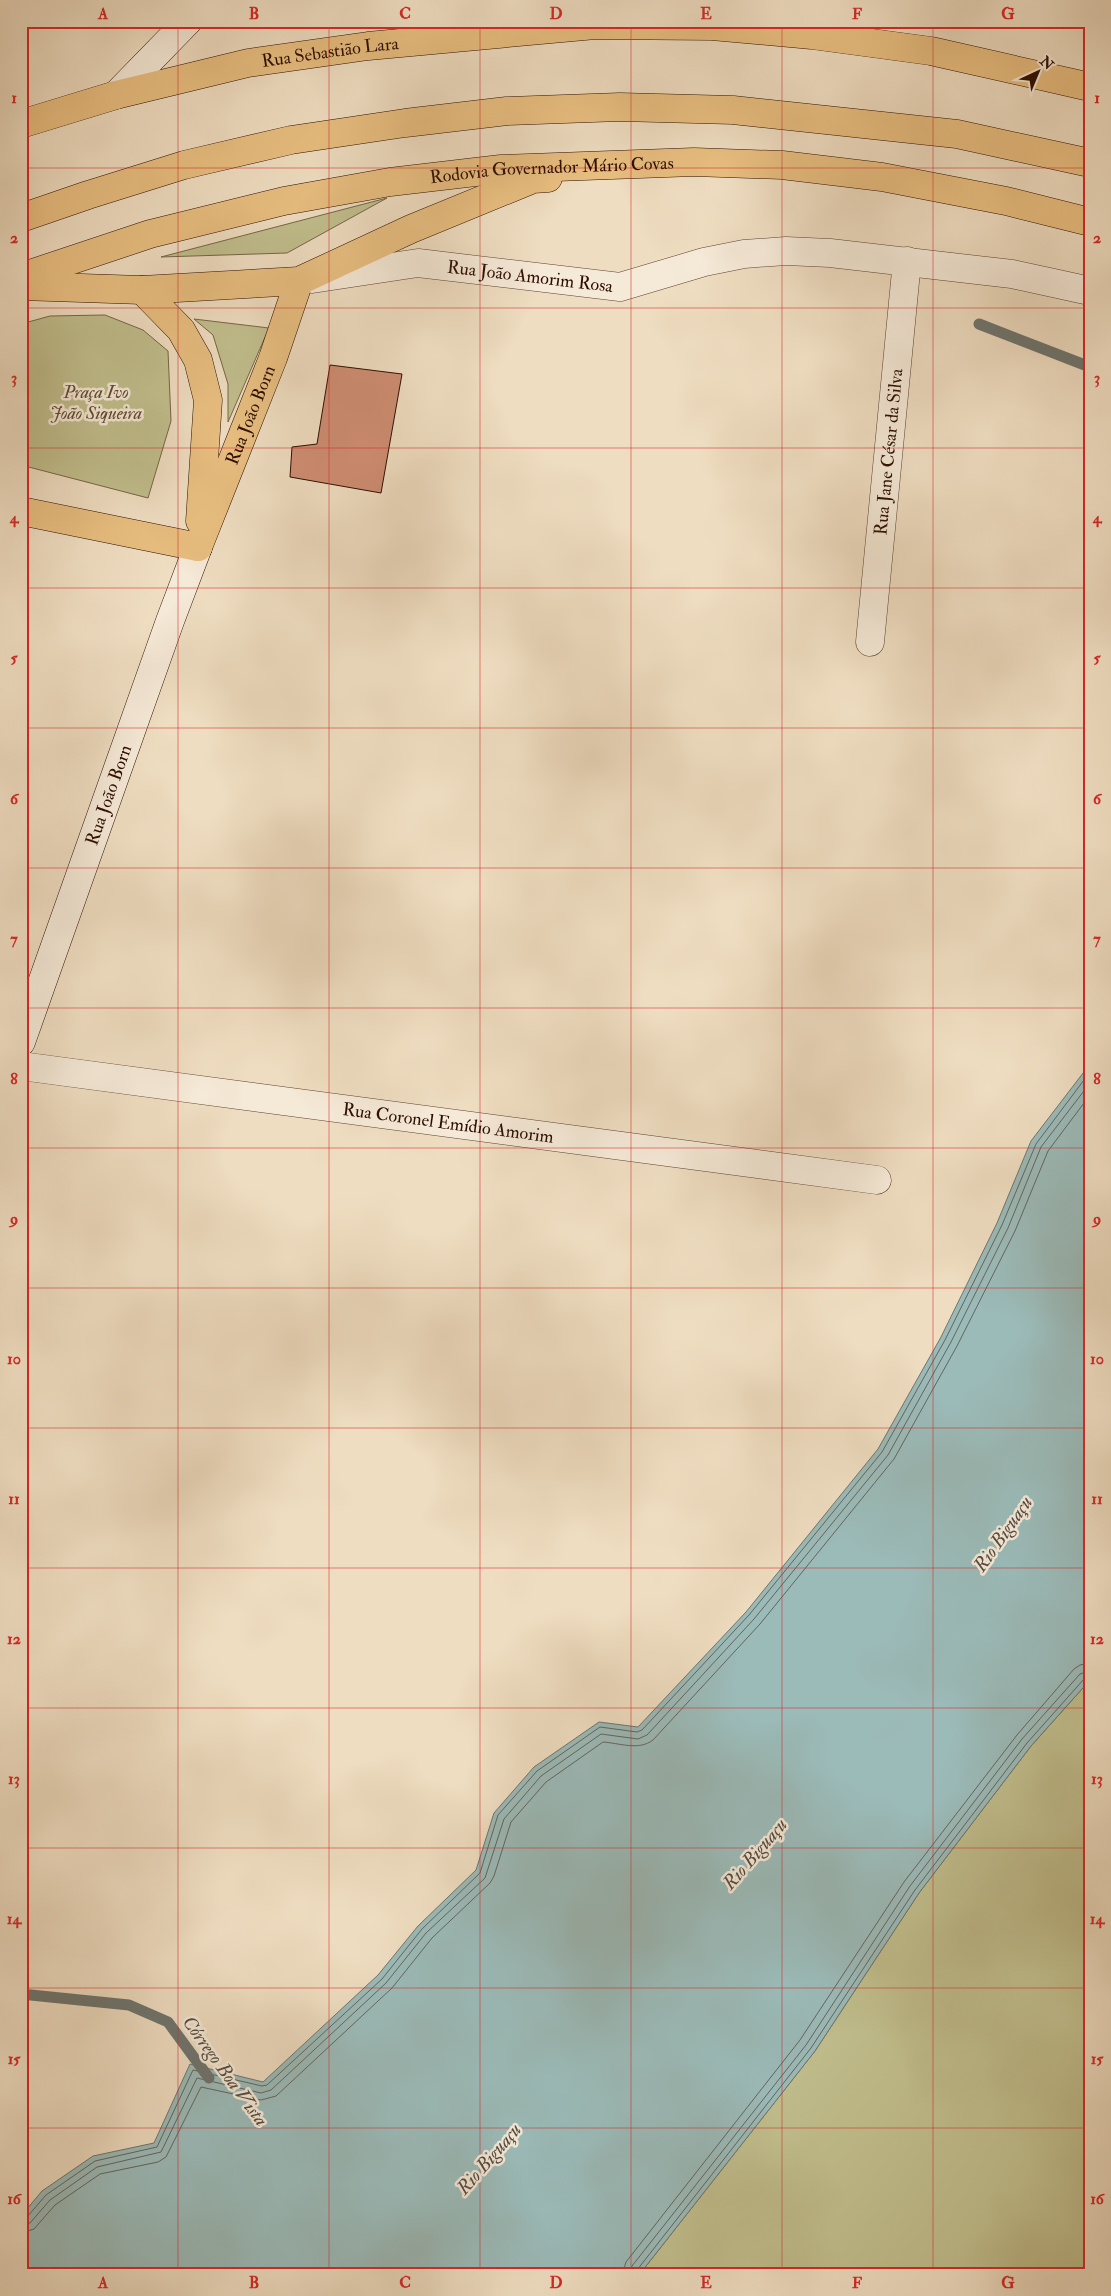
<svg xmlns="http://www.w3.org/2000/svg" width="1111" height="2296" viewBox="0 0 1111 2296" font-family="'IM FELL Double Pica',serif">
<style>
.green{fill:#c1be8d;stroke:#766646}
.water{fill:#9bbbb9;stroke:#6f756f}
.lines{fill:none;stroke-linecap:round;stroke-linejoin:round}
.shore{stroke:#64645c;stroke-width:1}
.stream{stroke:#6f756f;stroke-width:11}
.building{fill:#cf8d73;stroke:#2c0d00}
.minor-casing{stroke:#5d4130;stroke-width:29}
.secondary-casing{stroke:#2c0d00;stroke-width:29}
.primary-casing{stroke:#2c0d00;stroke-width:29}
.motorway-casing{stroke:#2c0d00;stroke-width:29}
.minor{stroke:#f5e9d7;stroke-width:28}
.secondary{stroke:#f5e9d7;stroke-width:28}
.primary{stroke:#e8be80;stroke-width:28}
.motorway{stroke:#e8be80;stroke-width:28}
.grid{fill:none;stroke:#d62828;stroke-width:1;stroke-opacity:0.55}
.labels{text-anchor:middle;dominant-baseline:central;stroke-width:5;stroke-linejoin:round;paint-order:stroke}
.street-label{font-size:18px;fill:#2c0d00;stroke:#f5e9d7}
.park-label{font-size:18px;font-style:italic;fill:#604b31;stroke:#f5e9d7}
.water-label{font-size:19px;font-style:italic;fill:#534a41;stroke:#f5e9d7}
.neatline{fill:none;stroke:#d62828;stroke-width:2}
.grid-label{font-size:16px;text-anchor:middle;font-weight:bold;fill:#d62828}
</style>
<rect width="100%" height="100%" fill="#efddc1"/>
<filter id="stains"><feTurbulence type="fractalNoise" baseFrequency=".004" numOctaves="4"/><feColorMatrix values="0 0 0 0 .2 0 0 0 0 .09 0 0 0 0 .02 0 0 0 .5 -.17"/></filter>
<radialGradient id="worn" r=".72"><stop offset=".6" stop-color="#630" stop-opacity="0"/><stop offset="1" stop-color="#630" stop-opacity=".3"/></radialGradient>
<path class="green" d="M387,198L287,253L161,257Z
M105,315L143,330L168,351L171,421L148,498L21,465V324L50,316Z
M194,319L269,328L228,422V384L213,335Z
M1090,1680V2275H639L815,2051L919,1893L1031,1746Z"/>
<path class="water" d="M1090,1064V1680L1031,1746L919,1893L815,2051L639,2275H21V2216L42,2191L93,2156L154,2143L190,2064L263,2082L378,1975L418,1926L476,1870L494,1813L534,1767L599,1722L638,1727L746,1612L878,1449L941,1337L997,1223L1031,1141Z"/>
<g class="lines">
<path class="shore" d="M21,2219L27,2217L46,2195L95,2161L157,2147L193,2070L262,2086L267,2085L382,1979L422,1929L480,1873L498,1815L537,1771L600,1727L637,1732L642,1730L749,1615L882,1452L945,1340L1002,1225L1036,1144L1090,1072
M21,2225L30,2223L50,2200L97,2167L161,2152L197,2078L261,2093L271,2090L386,1983L426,1933L485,1878L504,1819L541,1776L601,1734L638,1739L647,1735L754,1619L888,1455L951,1342L1008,1228L1041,1147L1090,1083
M21,2233L34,2229L55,2205L100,2174L158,2162L166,2157L201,2087L261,2100L276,2096L392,1988L432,1938L490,1883L494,1876L511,1822L546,1782L603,1742C619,1743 639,1751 653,1740L760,1624L894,1459L957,1346L1015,1231L1048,1151L1090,1095
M622,2275L626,2262L800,2040L904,1882L1017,1735L1074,1669L1080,1665L1090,1663
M630,2275L632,2266L806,2045L910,1886L1022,1739L1080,1674L1090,1671
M636,2275L637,2270L811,2048L915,1890L1027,1743L1084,1679L1090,1677"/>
<path class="stream" d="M979,324L1090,367
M21,1994L129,2005L168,2022L209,2078"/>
</g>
<path class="building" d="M330,365L402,374L381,493L290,477L292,447L317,444Z"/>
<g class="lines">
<defs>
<g id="minor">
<path id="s1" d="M312,279L418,263L620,287L704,262L744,254L786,251L830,253L1012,274L1090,291"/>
<path id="s2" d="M870,642L907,261"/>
<path id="s3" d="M21,1066L877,1180"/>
</g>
<g id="secondary">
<path d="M116,95L188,21"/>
<path id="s4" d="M21,1042L170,621L198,547"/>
</g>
<g id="primary">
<path id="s5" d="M21,124L116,95L248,63L368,46L595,25L712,26L812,35L931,51L1090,87"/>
<path d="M142,290L181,330L198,360L208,400L200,521"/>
<path d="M21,511L198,547"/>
<path id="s6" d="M198,547L273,358L299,281"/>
</g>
<g id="motorway">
<path d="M21,218L88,195L184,165L291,140L405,123L507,111L620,107L733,110L957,134L1090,163"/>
<path id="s7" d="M21,277L150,234L284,201L390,182L501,169L694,162L782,165L882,177L1006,201L1090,222"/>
<path d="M21,286L142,290L299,281L411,229L533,179L548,178"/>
</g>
</defs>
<use href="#minor" class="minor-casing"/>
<use href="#secondary" class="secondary-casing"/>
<use href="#primary" class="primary-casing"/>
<use href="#motorway" class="motorway-casing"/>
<use href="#minor" class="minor"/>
<use href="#secondary" class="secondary"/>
<use href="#primary" class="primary"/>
<use href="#motorway" class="motorway"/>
</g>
<path class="grid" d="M178,21V2275M329,21V2275M480,21V2275M631,21V2275M782,21V2275M933,21V2275M21,168H1090M21,308H1090M21,448H1090M21,588H1090M21,728H1090M21,868H1090M21,1008H1090M21,1148H1090M21,1288H1090M21,1428H1090M21,1568H1090M21,1708H1090M21,1848H1090M21,1988H1090M21,2128H1090"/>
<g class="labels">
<g class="street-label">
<text stroke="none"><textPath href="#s5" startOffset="318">Rua Sebastião Lara</textPath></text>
<text stroke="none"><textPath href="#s7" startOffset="544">Rodovia Governador Mário Covas</textPath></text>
<text stroke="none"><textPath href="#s1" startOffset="220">Rua João Amorim Rosa</textPath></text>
<text stroke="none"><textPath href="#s6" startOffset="142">Rua João Born</textPath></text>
<text stroke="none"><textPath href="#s2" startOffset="191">Rua Jane César da Silva</textPath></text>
<text stroke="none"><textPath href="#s4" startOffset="262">Rua João Born</textPath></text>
<text stroke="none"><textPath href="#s3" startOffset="431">Rua Coronel Emídio Amorim</textPath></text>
</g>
<g class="park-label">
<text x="96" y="392">Praça Ivo<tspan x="96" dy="21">João Siqueira</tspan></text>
</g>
<g class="water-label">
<text transform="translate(1003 1534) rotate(-55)">Rio Biguaçu</text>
<text transform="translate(755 1854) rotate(-49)">Rio Biguaçu</text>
<text transform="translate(225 2071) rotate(54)">Córrego Boa Vista</text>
<text transform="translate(489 2159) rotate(-49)">Rio Biguaçu</text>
</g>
</g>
<rect width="1111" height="2296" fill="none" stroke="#efddc1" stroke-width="55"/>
<g transform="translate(1038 72) rotate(44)" stroke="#f5e9d7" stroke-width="4" paint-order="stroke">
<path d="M0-4L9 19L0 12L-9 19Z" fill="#2c0d00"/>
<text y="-8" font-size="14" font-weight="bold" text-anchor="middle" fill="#2c0d00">N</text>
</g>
<rect x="28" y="28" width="1056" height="2240" class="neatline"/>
<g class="grid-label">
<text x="103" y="19">A</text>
<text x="254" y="19">B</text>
<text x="405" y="19">C</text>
<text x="556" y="19">D</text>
<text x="706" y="19">E</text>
<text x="857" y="19">F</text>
<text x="1008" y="19">G</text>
<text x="14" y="103">1</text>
<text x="1097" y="103">1</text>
<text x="14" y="243">2</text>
<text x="1097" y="243">2</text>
<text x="14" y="383">3</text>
<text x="1097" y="383">3</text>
<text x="14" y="523">4</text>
<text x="1097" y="523">4</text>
<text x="14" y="663">5</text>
<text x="1097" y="663">5</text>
<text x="14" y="804">6</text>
<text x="1097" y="804">6</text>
<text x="14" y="944">7</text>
<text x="1097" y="944">7</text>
<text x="14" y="1084">8</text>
<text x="1097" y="1084">8</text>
<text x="14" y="1224">9</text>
<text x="1097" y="1224">9</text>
<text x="14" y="1364">10</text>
<text x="1097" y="1364">10</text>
<text x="14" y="1504">11</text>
<text x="1097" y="1504">11</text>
<text x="14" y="1644">12</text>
<text x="1097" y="1644">12</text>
<text x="14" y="1784">13</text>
<text x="1097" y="1784">13</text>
<text x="14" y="1924">14</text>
<text x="1097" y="1924">14</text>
<text x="14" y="2064">15</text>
<text x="1097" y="2064">15</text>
<text x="14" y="2204">16</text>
<text x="1097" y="2204">16</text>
<text x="103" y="2288">A</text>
<text x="254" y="2288">B</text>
<text x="405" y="2288">C</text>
<text x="556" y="2288">D</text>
<text x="706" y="2288">E</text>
<text x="857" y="2288">F</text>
<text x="1008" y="2288">G</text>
</g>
<rect width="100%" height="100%" filter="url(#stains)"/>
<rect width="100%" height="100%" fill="url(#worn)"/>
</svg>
